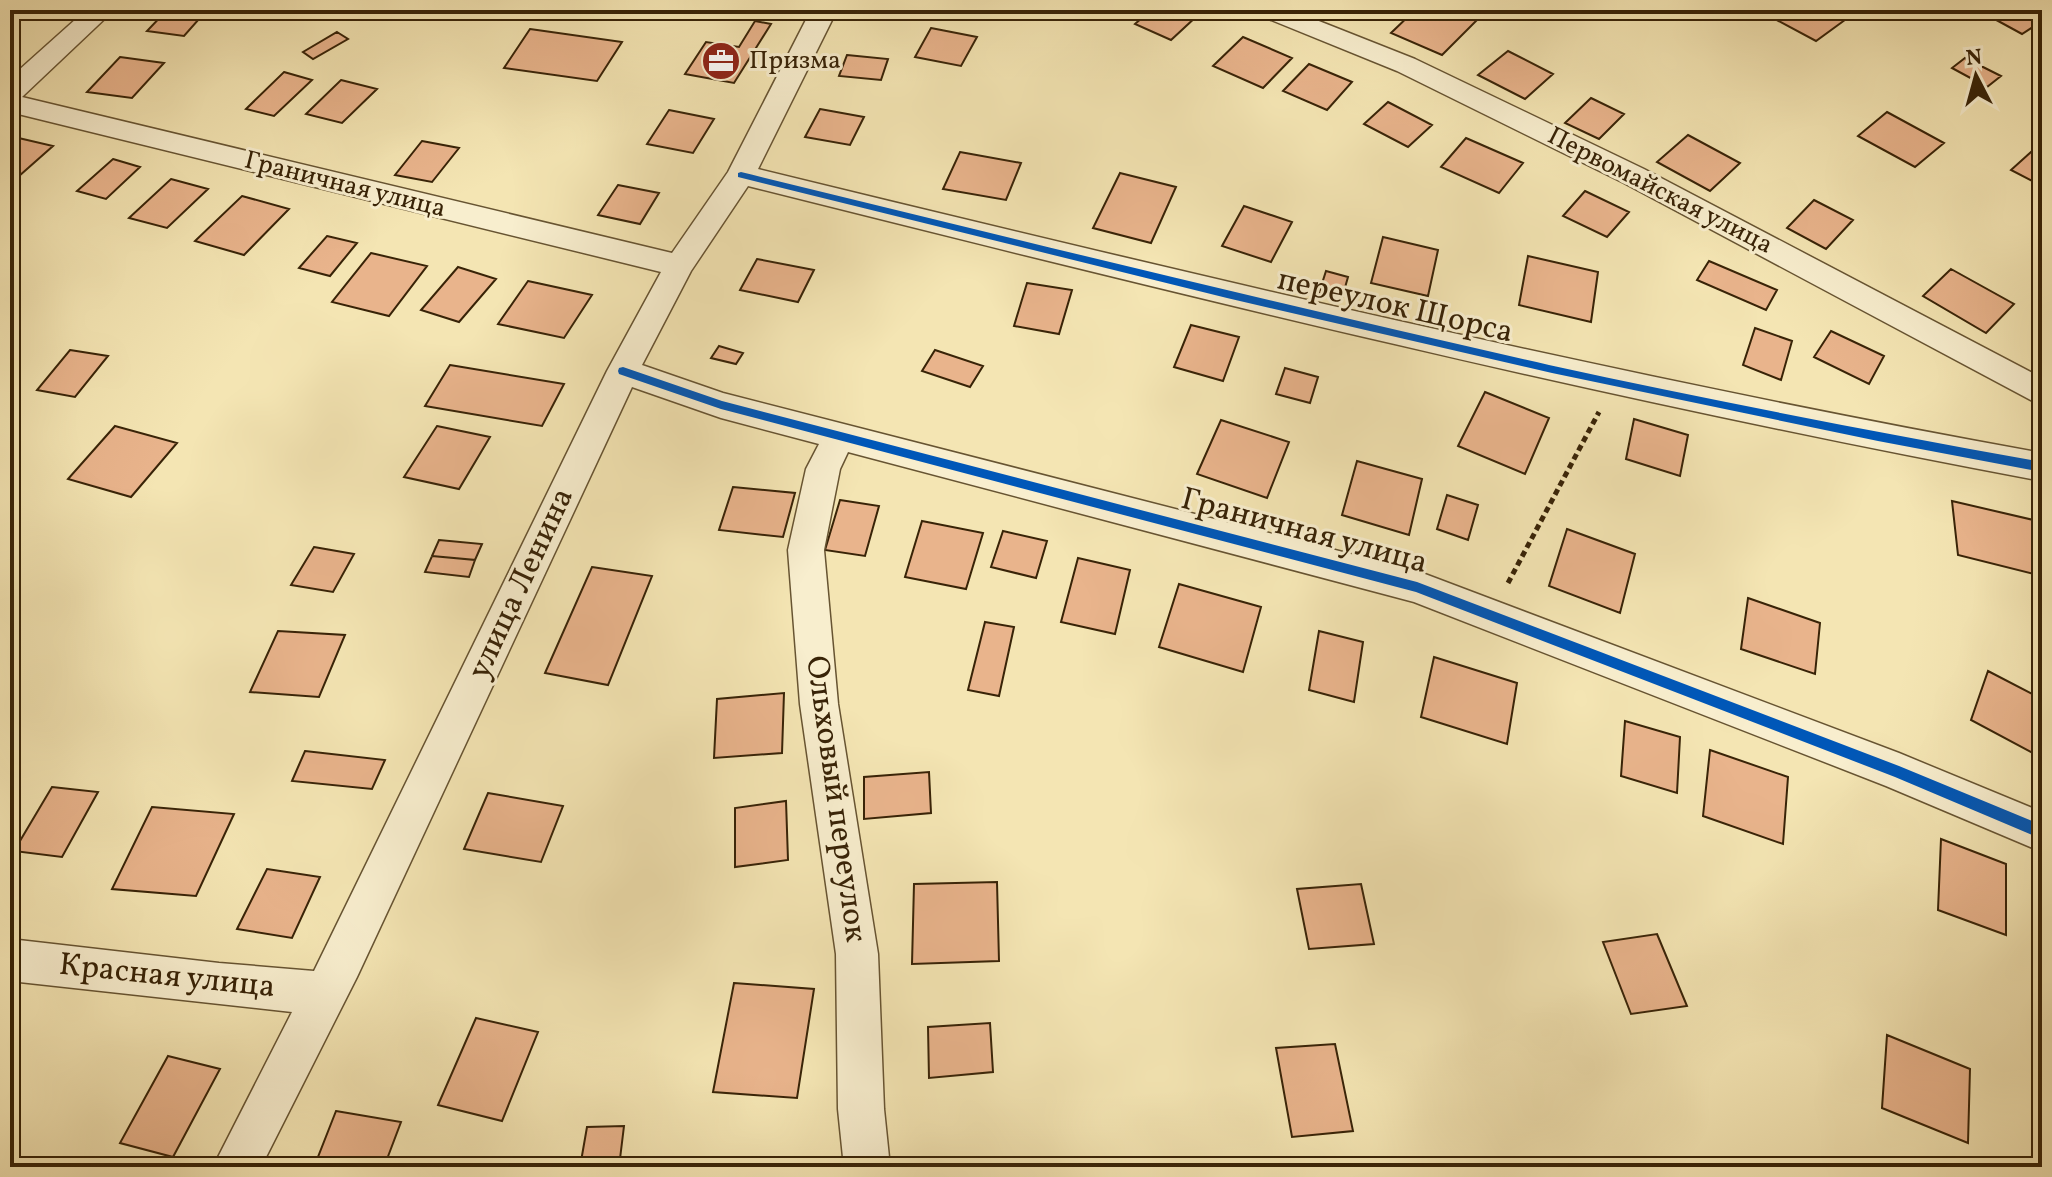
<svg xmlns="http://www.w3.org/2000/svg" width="2052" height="1177" viewBox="0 0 2052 1177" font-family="Vollkorn,serif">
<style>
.building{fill:#e9b48c;stroke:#382307;stroke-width:2}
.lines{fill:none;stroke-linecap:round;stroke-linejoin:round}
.minor-casing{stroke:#675432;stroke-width:3}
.path{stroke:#382307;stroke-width:5;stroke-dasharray:6 4;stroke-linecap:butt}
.minor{fill:#f8eece;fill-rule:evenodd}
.cycleway-casing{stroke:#f8eece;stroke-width:5}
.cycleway{fill:#0057b8;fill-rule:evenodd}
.labels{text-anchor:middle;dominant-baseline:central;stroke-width:6;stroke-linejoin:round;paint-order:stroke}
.far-poi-label{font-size:26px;fill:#382307;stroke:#f8eece;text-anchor:start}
.far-street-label{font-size:26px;fill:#382307;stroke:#f8eece}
.street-label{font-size:32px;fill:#382307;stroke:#f8eece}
</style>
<rect width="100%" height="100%" fill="#f4e5b3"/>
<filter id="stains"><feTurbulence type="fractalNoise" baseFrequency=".0025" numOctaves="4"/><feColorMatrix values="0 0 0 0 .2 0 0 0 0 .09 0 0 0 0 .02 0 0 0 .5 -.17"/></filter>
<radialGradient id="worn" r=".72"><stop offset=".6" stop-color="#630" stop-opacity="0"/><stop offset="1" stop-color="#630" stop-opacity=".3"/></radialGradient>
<path class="building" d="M167,10H207L184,36L147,31Z
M885,10H934L929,18Z
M1151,10H1186L1198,15L1171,40L1135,24Z
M1415,10H1487L1442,55L1391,33Z
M1782,10H1835L1849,17L1816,41L1771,17Z
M1978,10H2034L2042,14V21L2022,34Z
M755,21L771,24L734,83L685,74L706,42L739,47Z
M931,28L977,37L961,66L915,57Z
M530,29L622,42L597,81L504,68Z
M337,32L348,39L313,59L303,52Z
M1243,37L1292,58L1263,88L1213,66Z
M1508,51L1553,74L1525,99L1478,75Z
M847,55L888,59L881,80L839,76Z
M120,57L164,63L132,98L87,92Z
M1965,58L2001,76L1987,87L1952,68Z
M1309,64L1352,82L1327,110L1283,91Z
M284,72L312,80L274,116L246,109Z
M341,80L377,89L342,123L306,114Z
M1591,98L1624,114L1599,139L1565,123Z
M1388,102L1432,125L1408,147L1364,124Z
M820,109L864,117L850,145L805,137Z
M669,110L714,119L693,153L647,144Z
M1887,112L1944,143L1915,167L1858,136Z
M1688,135L1740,163L1710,191L1657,162Z
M10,136L53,146L10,184Z
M1466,138L1523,163L1499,193L1441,167Z
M422,141L459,148L432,182L395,175Z
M960,152L1021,163L1006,200L943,189Z
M2031,152L2042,158V186L2011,170Z
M113,159L140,167L106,199L77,191Z
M1120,173L1176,187L1151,243L1093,228Z
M171,179L208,189L167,228L129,218Z
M618,185L659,193L640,224L598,215Z
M1585,191L1629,212L1607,237L1563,216Z
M242,196L289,209L244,255L195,241Z
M1814,200L1853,220L1826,249L1787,228Z
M1244,206L1292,222L1271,262L1222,246Z
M327,236L357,243L330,276L299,268Z
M1383,237L1438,250L1428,296L1371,283Z
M371,253L427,266L389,316L332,302Z
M1528,256L1598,272L1591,322L1519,305Z
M757,259L814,270L798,302L740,290Z
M1709,261L1777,290L1766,310L1697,280Z
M458,267L496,279L459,322L421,310Z
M1951,269L2014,304L1986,333L1923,296Z
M1326,271L1348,277L1342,298L1319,293Z
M528,281L592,295L564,338L498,324Z
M1027,283L1072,290L1059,334L1014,326Z
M1191,325L1239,337L1223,381L1174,367Z
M1755,328L1792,341L1781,380L1743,365Z
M1831,331L1884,356L1869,384L1814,357Z
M719,346L743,353L736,364L711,358Z
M70,350L108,356L75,397L37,390Z
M935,350L983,366L970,387L922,371Z
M450,365L564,384L542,426L425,406Z
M1285,368L1318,377L1310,403L1276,394Z
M1485,392L1549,418L1525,474L1458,446Z
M1634,419L1688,435L1680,476L1626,459Z
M1221,420L1289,442L1267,498L1197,474Z
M115,426L177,443L131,497L68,479Z
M437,426L490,437L459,489L404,477Z
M1357,461L1422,479L1409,535L1342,515Z
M733,487L795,493L783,537L719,530Z
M1447,495L1478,505L1468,540L1437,529Z
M840,500L879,506L865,556L825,550Z
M1952,501L2042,522V576L1958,555Z
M922,521L983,533L966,589L905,577Z
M1567,529L1635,554L1620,613L1549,586Z
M1003,531L1047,541L1036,578L991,567Z
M439,540L482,544L475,560L432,556Z
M314,547L354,554L333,592L291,585Z
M432,556L475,560L469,577L425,572Z
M1078,558L1130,570L1115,634L1061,622Z
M592,567L652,576L608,685L545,673Z
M1179,584L1261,607L1243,672L1159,647Z
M1748,598L1820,623L1815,674L1741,649Z
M985,622L1014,627L999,696L968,690Z
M278,631L345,635L319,697L250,692Z
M1319,631L1363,642L1354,702L1309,690Z
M1434,657L1517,683L1507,744L1421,717Z
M1988,671L2042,699V758L1971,720Z
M784,693L782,753L714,758L717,699Z
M1625,721L1680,737L1677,793L1621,776Z
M1710,750L1788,777L1783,844L1703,816Z
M305,751L385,760L372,789L292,781Z
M929,772L931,813L864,819V777Z
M52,787L98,792L62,857L14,851Z
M488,793L563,806L541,862L464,849Z
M786,801L788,860L735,867V808Z
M152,807L234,814L196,896L112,889Z
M1941,839L2006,864V935L1938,910Z
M267,869L320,877L292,938L237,929Z
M997,882L999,961L912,964L914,884Z
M1361,884L1374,944L1309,949L1297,889Z
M1657,934L1687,1006L1631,1014L1603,942Z
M734,983L814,989L797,1098L713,1092Z
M476,1018L538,1032L502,1121L438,1105Z
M990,1023L993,1072L929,1078L928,1027Z
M1887,1035L1970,1069L1968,1143L1882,1108Z
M1335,1044L1353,1131L1292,1137L1276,1048Z
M168,1056L220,1069L173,1157L120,1143Z
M336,1111L401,1122L384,1167L318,1157Z
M624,1126L619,1167H580L587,1127Z"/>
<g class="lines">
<defs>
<path id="minor" d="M86,10H114L22,97L672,253L728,172L811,10H837L758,169C1184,273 1610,375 2042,453V481C1607,400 1177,294 748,186L691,271L642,365L723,393L1417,571L1899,753L2042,812V852L1886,786L1414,602L848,452L840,469L824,550L838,704L878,954L884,1109L890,1167H844L838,1109L836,954L800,704L788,550L806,469L819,444L721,418L632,387L357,977L261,1167H213L292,1012L10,981V939L219,963L314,971L607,371L661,272L10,112V78Z
M1255,10H1291L1415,59L1644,169L2042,378V406L1624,183L1397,71L1259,15Z"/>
</defs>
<use href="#minor" class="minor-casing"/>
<path class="path" d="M1508,583L1599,412"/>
<use href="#minor" class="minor"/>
<defs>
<path id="cycleway" d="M741,172C1010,238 1279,304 1549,365C1713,401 1877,432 2042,462V472L1878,441L1552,373L1227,298L738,177V173Z
M623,367L722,401L1417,582L1899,766L2042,825V839L1895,777L1416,592L721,409L619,374L618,371L619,368Z"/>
</defs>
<use href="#cycleway" class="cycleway-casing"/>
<use href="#cycleway" class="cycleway"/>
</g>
<defs>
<symbol id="office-disc" viewBox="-11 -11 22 22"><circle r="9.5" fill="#8f2418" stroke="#f8eece"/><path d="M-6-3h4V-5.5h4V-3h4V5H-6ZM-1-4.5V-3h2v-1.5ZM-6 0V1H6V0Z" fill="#fff"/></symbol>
</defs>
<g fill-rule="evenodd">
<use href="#office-disc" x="699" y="39" width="44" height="44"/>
</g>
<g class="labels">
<g class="far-poi-label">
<text x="749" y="61">Призма</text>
</g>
<g class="far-street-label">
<text transform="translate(345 185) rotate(14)">Граничная улица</text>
<text transform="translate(1660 191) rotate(27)">Первомайская улица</text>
</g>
<g class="street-label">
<text transform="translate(1395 307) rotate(13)">переулок Щорса</text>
<text transform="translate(1304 532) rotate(15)">Граничная улица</text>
<text transform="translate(522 584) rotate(-65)">улица Ленина</text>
<text transform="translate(835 799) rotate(82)">Ольховый переулок</text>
<text transform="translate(167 977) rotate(6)">Красная улица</text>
</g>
</g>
<rect width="2052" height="1177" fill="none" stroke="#f4e5b3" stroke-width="40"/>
<rect x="12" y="12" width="2028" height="1153" fill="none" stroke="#382307" stroke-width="4"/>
<rect x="20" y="20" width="2012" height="1137" fill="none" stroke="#382307" stroke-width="2"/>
<g transform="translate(1976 76) rotate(354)" stroke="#f8eece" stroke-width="6" paint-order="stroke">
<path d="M0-6L14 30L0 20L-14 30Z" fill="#382307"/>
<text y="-12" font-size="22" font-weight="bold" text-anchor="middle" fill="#382307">N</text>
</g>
<rect width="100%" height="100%" filter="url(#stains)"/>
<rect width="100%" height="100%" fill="url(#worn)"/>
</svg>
